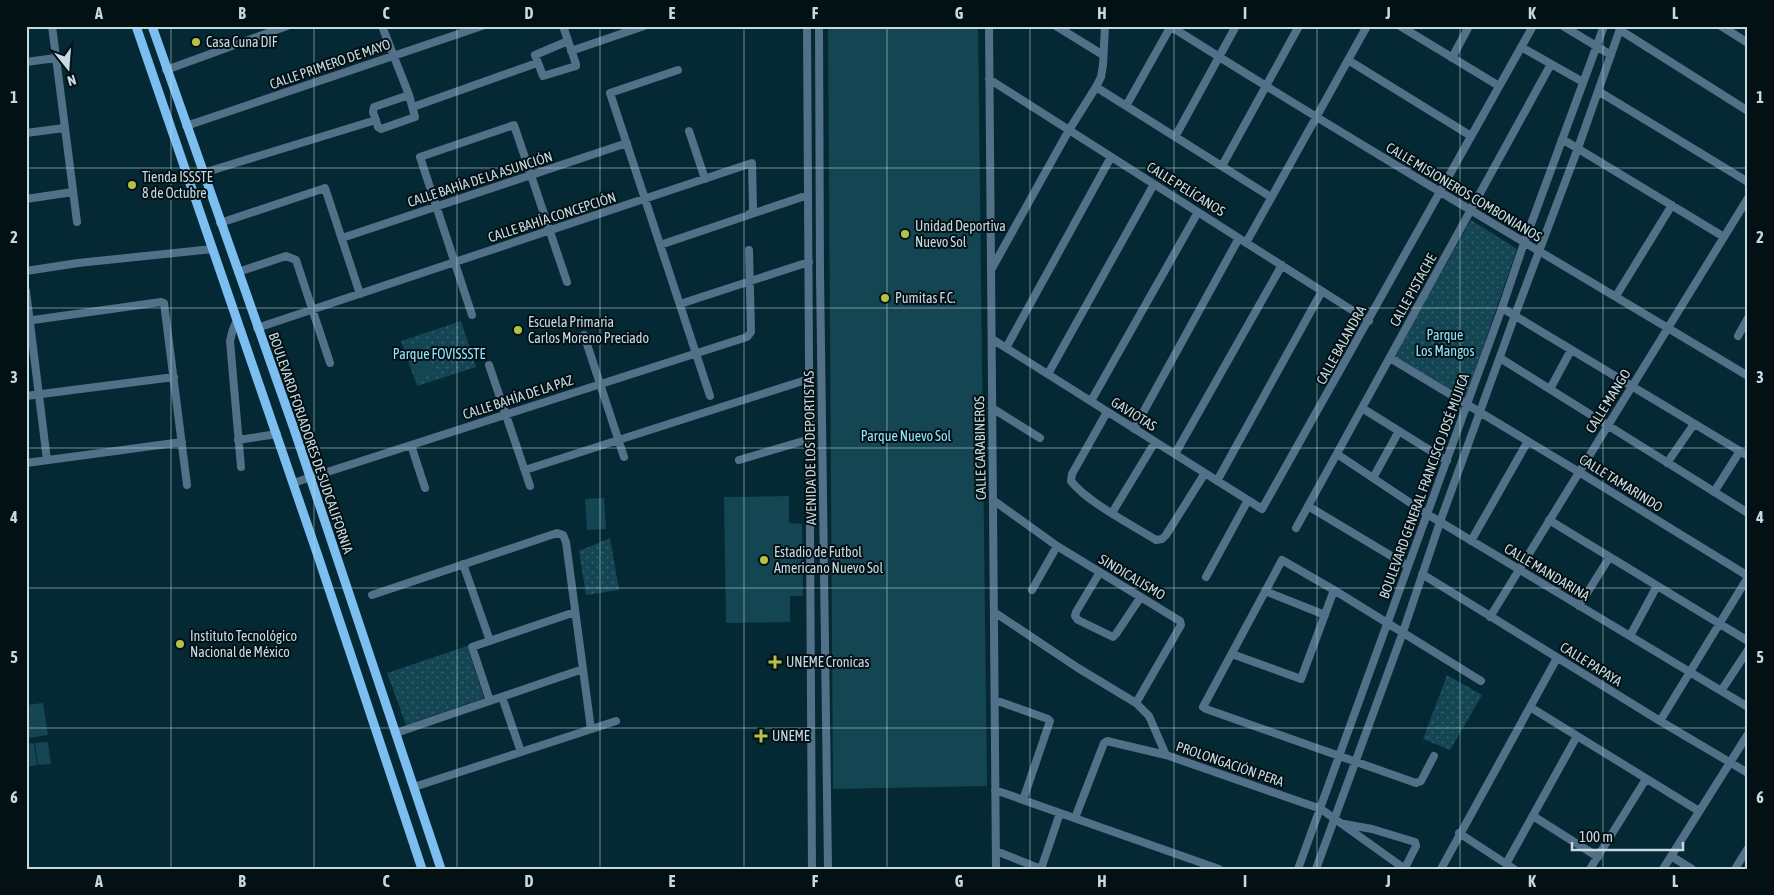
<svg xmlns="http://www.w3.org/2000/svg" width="1774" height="895" viewBox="0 0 1774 895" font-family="'Asap Condensed',sans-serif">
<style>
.park{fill:url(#park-dots)}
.garden{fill:#144553}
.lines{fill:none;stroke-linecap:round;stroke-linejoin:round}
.minor{stroke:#527189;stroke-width:8}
.major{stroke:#7bbeef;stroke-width:9}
.grid{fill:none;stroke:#c7dae1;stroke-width:1;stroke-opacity:0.55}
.poi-dot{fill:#b6c148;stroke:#031014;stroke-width:2}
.labels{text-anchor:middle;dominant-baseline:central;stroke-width:4;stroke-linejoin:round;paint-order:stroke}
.poi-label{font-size:14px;fill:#c7dae1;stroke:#031014;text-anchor:start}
.street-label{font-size:14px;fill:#c7dae1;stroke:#031014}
.park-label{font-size:14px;fill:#92e4fe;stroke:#031014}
.neatline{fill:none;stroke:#c7dae1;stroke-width:2}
.grid-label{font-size:16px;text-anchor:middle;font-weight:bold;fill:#c7dae1}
</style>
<defs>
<pattern id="park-dots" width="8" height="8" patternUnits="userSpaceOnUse" patternTransform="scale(1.25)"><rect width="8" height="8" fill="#144553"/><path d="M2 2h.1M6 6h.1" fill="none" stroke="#355f6b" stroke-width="1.8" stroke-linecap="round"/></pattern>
</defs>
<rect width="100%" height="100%" fill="#052934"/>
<path class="park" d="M1471,220L1517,249L1465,400L1394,356Z
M461,321L476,367L417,386L401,341Z
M610,538L619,590L586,595L579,551Z
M467,646L484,698L406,725L387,673Z
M1447,675L1482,695L1450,750L1423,739Z"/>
<path class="garden" d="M828,26H978L987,786L833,789Z
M423,341L433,373L416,379L405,347Z
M789,496V523L802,524L803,596H790V622L726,623L724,497Z
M604,498L606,529L587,530L585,499Z
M43,703L48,735L28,738L26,705Z
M48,742L51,764L38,765L35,743Z
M34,743L37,765L26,767V744Z"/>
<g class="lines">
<path class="minor" d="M52,26L77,222
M382,26L409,95L415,117L381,129L378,127L373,112L374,107L409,95
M563,26L576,64V66L543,76L535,55L568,41
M807,26L812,869
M819,26L820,273L828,869
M989,26L996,869
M1056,26L1103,55
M1170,26C1360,146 1555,260 1748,376
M1400,26L1499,86
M1563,26L1611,55
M1721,26L1748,43
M1620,30L1748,111
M1521,47L1583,82
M571,51L644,26
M1452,58L1469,26
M1348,60L1471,136
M26,62L56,58
M166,70L287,26
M678,70L610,93L710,396
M989,79L1369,321
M1096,87L1271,197
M1598,91L1748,182
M1126,106L1171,26
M413,107L537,63
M186,126L482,26
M689,131L705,179
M26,133L64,128
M1175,137L1236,26
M1562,139L1724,237
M1222,166L1299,26
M203,173L376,120
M26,199L73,192
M220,223L325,188L360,294
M342,238L627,143
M1246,243L1367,26
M660,245L808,195
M991,270L1069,130L1096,87L1101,77L1103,65L1105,26
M26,271L78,263L213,249
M238,272L286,256L296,260L330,363
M26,291L47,460
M1616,296L1672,205
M680,304L809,262
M1502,308L1748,456
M472,315L420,157L514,125L567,282
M237,320L233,329L230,341L241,467
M26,321L161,302L164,303L187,485
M257,328L752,163L753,208V212L749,214
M584,335L624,457
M1738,336L1748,318
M992,339L1262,509L1533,26
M1006,348L1111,157
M1390,358L1579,472L1748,576
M1500,358L1748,513
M489,365L530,486
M1048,374L1154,184
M1550,389L1571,350
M26,396L174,377
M1091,401L1198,212
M992,408L1040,438
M1362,408L1447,461
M1107,412L1072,474L1071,481C1087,502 1132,525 1156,540L1162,539L1166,535L1205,473
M1134,429L1239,238
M238,440L277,434
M411,445L425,488
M1175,454L1282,265
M1337,454L1427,514L1748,707
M739,460L810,439
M26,463L182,442
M1667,463L1694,424
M525,470L809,379
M1373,478L1399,431
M1217,481L1322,291
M293,483L747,337L751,332L749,250
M1714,492L1740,451
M993,500L1057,546L1180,621L1181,625L1136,703
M1308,506L1408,566
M1112,513L1155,442
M1549,520L1748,641
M1296,528L1551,64
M1471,541L1528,441
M463,564L490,641
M1100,572L1076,612L1075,616L1078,620L1113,637L1116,634L1140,598
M1422,574L1660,721L1748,773
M1206,577L1248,500
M1032,590L1057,546
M1265,591L1325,615
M372,595L557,533L563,535L566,542L591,729
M1579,606L1609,558
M994,612L1078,668L1136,703L1149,716L1166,755L1321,809L1405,869
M1490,617L1748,198
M1630,636L1657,586
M1232,654L1301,679L1334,590
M1721,691L1748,650
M502,697L521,752
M995,700L1048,719L1050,721L1023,800
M490,701L472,647L575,612
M1530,707L1699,811
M1660,721L1748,577
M396,733L583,669
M1434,756L1421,781L1416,783L1206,709L1203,707L1282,560L1334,590L1481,681
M414,787L616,721
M995,790L1219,869
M1533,816L1598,857
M1075,818L1104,743L1107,741L1111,742L1166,755
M1344,824L1372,829L1415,842L1416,846L1405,868
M1459,833L1514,869
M996,851L1041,869
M1671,856L1692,869
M1506,864L1577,736
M1041,869L1060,813
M1298,869L1502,308L1524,243L1604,26
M1316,869L1403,632L1440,522L1515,315L1578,148L1621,26
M1441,869L1557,658
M1590,869L1646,779
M1663,869L1748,734
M1735,869L1748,848"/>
<path class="major" d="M136,26L318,556L422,869
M152,26L294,429L441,869"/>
</g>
<path class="grid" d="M171,26V869M314,26V869M457,26V869M600,26V869M744,26V869M887,26V869M1030,26V869M1174,26V869M1317,26V869M1460,26V869M1603,26V869M26,168H1748M26,308H1748M26,448H1748M26,588H1748M26,728H1748"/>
<g class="poi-dot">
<circle cx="196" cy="42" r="5"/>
<circle cx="132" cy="185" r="5"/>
<circle cx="905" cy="234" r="5"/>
<circle cx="885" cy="298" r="5"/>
<circle cx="518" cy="330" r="5"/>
<circle cx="764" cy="560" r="5"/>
<circle cx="180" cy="644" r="5"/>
<path d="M772.5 654.5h5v5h5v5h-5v5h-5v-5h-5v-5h5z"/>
<path d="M758.5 728.5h5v5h5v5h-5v5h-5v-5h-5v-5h5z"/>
</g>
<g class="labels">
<g class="poi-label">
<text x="206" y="42">Casa Cuna DIF</text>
<text x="142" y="177">Tienda ISSSTE<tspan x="142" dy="16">8 de Octubre</tspan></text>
<text x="915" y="226">Unidad Deportiva<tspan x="915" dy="16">Nuevo Sol</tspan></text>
<text x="895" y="298">Pumitas F.C.</text>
<text x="528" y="322">Escuela Primaria<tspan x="528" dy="16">Carlos Moreno Preciado</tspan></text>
<text x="774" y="552">Estadio de Futbol<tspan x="774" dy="16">Americano Nuevo Sol</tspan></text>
<text x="190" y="636">Instituto Tecnológico<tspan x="190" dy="16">Nacional de México</tspan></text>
<text x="786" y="662">UNEME Cronicas</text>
<text x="772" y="736">UNEME</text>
</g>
<g class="street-label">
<text transform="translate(330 64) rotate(-19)">CALLE PRIMERO DE MAYO</text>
<text transform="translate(480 179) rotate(-18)">CALLE BAHÍA DE LA ASUNCIÓN</text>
<text transform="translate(1186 189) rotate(32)">CALLE PELÍCANOS</text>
<text transform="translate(1464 192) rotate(31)">CALLE MISIONEROS COMBONIANOS</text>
<text transform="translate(552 217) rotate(-18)">CALLE BAHÍA CONCEPCIÓN</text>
<text transform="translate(1413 290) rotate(-61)">CALLE PISTACHE</text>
<text transform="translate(1341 345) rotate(-61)">CALLE BALANDRA</text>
<text transform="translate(518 397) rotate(-18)">CALLE BAHÍA DE LA PAZ</text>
<text transform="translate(1608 401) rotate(-58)">CALLE MANGO</text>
<text transform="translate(1134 414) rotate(32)">GAVIOTAS</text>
<text transform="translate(311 443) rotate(71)">BOULEVARD FORJADORES DE SUDCALIFORNIA</text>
<text transform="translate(810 448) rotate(-91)">AVENIDA DE LOS DEPORTISTAS</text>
<text transform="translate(980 448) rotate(-91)">CALLE CARABINEROS</text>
<text transform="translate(1621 483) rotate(32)">CALLE TAMARINDO</text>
<text transform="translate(1424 486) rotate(-70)">BOULEVARD GENERAL FRANCISCO JOSÉ MUJICA</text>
<text transform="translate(1547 572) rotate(31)">CALLE MANDARINA</text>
<text transform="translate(1132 577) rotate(31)">SINDICALISMO</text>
<text transform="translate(1591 664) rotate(32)">CALLE PAPAYA</text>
<text transform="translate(1230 764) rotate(19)">PROLONGACIÓN PERA</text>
</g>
<g class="park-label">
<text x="1445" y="335">Parque<tspan x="1445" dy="16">Los Mangos</tspan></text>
<text x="439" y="354">Parque FOVISSSTE</text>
<text x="906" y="436">Parque Nuevo Sol</text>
</g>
</g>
<rect width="1774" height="895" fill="none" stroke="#031014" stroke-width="55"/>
<g transform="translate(68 68) rotate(163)" stroke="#031014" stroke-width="4" paint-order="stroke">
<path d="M0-4L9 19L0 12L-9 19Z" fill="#c7dae1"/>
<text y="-8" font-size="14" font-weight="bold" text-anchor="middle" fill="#c7dae1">N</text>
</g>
<path d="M1572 842v8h111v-8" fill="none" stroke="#c7dae1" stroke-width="2.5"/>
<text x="1579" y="842" font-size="15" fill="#c7dae1" stroke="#031014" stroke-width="4" paint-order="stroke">100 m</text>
<rect x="28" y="28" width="1718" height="840" class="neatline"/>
<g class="grid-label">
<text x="99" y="19">A</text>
<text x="242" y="19">B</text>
<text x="386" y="19">C</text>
<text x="529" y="19">D</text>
<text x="672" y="19">E</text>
<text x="815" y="19">F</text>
<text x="959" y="19">G</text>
<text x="1102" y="19">H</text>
<text x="1245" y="19">I</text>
<text x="1388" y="19">J</text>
<text x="1532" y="19">K</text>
<text x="1675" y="19">L</text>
<text x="14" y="103">1</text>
<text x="1760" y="103">1</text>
<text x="14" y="243">2</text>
<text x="1760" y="243">2</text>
<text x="14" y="383">3</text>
<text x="1760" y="383">3</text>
<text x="14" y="523">4</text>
<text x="1760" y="523">4</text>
<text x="14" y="663">5</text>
<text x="1760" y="663">5</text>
<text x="14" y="803">6</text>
<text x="1760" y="803">6</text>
<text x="99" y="887">A</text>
<text x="242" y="887">B</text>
<text x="386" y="887">C</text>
<text x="529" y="887">D</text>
<text x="672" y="887">E</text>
<text x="815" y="887">F</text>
<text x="959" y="887">G</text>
<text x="1102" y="887">H</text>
<text x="1245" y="887">I</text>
<text x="1388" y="887">J</text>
<text x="1532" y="887">K</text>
<text x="1675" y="887">L</text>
</g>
</svg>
